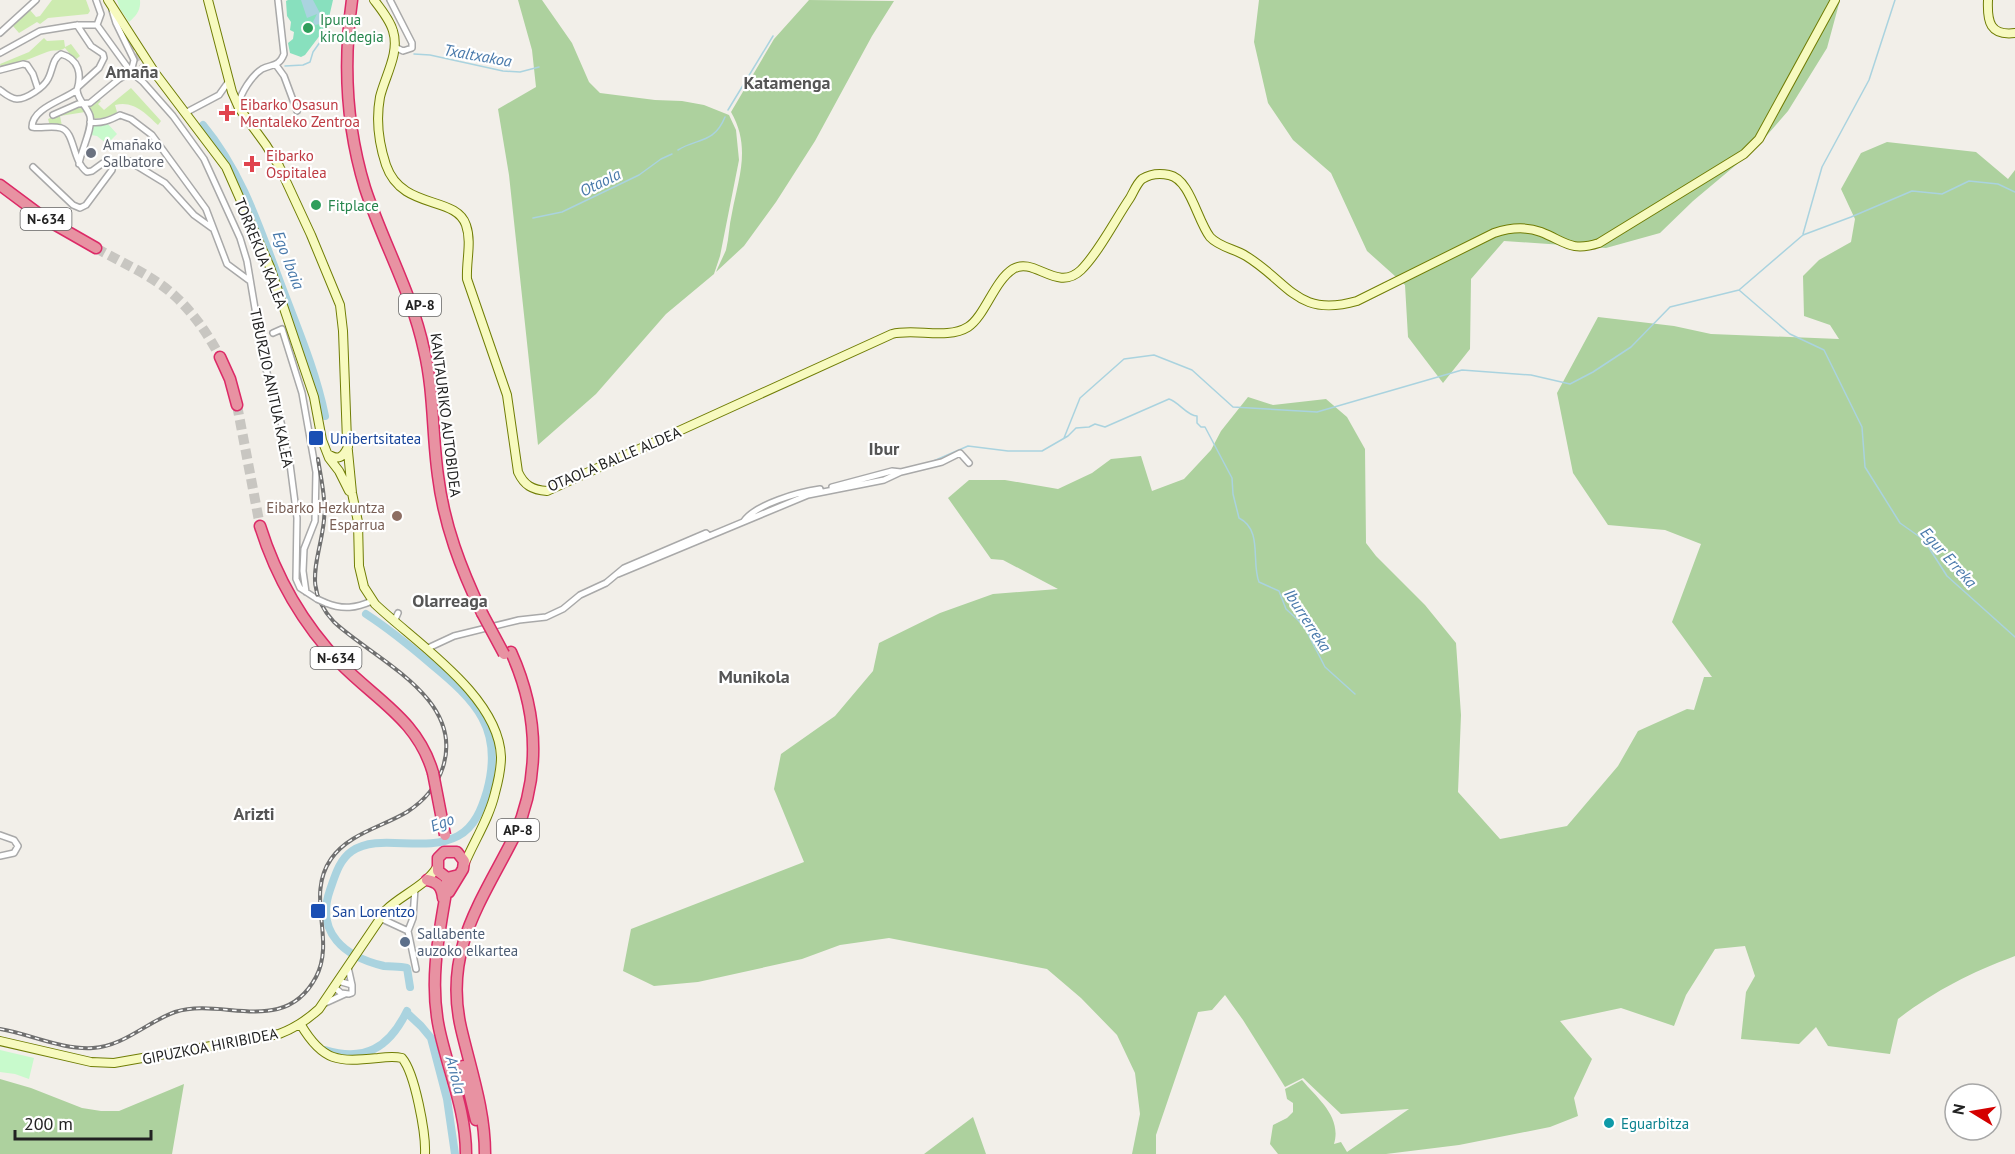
<svg xmlns="http://www.w3.org/2000/svg" width="2015" height="1154" viewBox="0 0 2015 1154" font-family="'PT Sans',sans-serif">
<style>
.grass{fill:#cdebb0}
.forest{fill:#add19e}
.park{fill:#c8facc}
.pitch{fill:#88e0be}
.water{fill:#aad3df}
.lines{fill:none;stroke-linecap:round;stroke-linejoin:round}
.stream{stroke:#aad3df;stroke-width:1.5}
.river{stroke:#aad3df;stroke-width:8}
.secondary-tunnel{stroke:#c8c6c1;stroke-width:8;stroke-dasharray:8 4;stroke-linecap:butt}
.highway-tunnel{stroke:#c8c6c1;stroke-width:10;stroke-dasharray:10 5;stroke-linecap:butt}
.street-casing{stroke:#a9a9a9;stroke-width:8}
.secondary-casing{stroke:#707d05;stroke-width:10}
.highway-casing{stroke:#dc2a67;stroke-width:13}
.street{stroke:#fff;stroke-width:5}
.secondary{stroke:#f7fabf;stroke-width:8}
.highway{stroke:#e892a2;stroke-width:10}
.rail-casing{stroke:#707070;stroke-width:4}
.rail{stroke:#fff;stroke-width:1.5;stroke-dasharray:4.5;stroke-linecap:butt}
.street-bridge-casing{stroke:#a9a9a9;stroke-width:8;stroke-linecap:butt}
.highway-bridge-casing{stroke:#dc2a67;stroke-width:13;stroke-linecap:butt}
.street-bridge{stroke:#fff;stroke-width:5}
.highway-bridge{stroke:#e892a2;stroke-width:10}
.leisure-dot{fill:#2e9e5b;stroke:#fff;stroke-width:2}
.health-dot{fill:#e0444e;stroke:#fff;stroke-width:2}
.worship-dot{fill:#6b7280;stroke:#fff;stroke-width:2}
.transit-dot{fill:#1a4fb4;stroke:#fff;stroke-width:2}
.education-dot{fill:#8d6e63;stroke:#fff;stroke-width:2}
.service-dot{fill:#5c6f8a;stroke:#fff;stroke-width:2}
.culture-dot{fill:#0f9aa8;stroke:#fff;stroke-width:2}
.labels{text-anchor:middle;dominant-baseline:central;stroke-width:4.5;stroke-linejoin:round;paint-order:stroke}
.shield{fill:#fff;stroke:#646464;stroke-width:1.5}
.shield-label{font-size:14px;font-weight:bold;fill:#222}
.leisure-label{font-size:15px;fill:#27864d;stroke:#fff;text-anchor:start}
.health-label{font-size:15px;fill:#be3a42;stroke:#fff;text-anchor:start}
.worship-label{font-size:15px;fill:#5b616d;stroke:#fff;text-anchor:start}
.street-label{font-size:15px;fill:#222;stroke:#fff}
.transit-label{font-size:15px;fill:#164399;stroke:#fff;text-anchor:start}
.education-label{font-size:15px;fill:#785e54;stroke:#fff;text-anchor:end}
.service-label{font-size:15px;fill:#4e5e75;stroke:#fff;text-anchor:start}
.culture-label{font-size:15px;fill:#0d838f;stroke:#fff;text-anchor:start}
.water-label{font-size:16px;font-style:italic;fill:#4a7aab;stroke:#fff}
.quarter-label{font-size:18px;font-weight:bold;fill:#555;stroke:#fff}
</style>
<rect width="100%" height="100%" fill="#f2efe9"/>
<path class="grass" d="M52,0H86L90,11L88,14L48,18L40,24L37,22L19,33L13,26L30,10L36,17L40,16Z
M44,38L47,41L64,40L65,47L71,44L80,56L75,60L65,48C59,52 53,49 47,52C31,58 18,64 1,68L0,64L29,52Z
M131,88L161,121L158,125C146,114 134,100 115,105L117,112L111,117L91,119L86,105L98,99L101,101L98,104L104,110Z
M78,106H82L85,112L60,116L62,126H50L48,119Z"/>
<path class="forest" d="M518,0H542L572,43L589,82L600,93L655,100L682,101L704,105L729,115L736,130L739,160L720,256L714,274L666,314L596,394L538,445L509,175L498,109L536,87L532,50Z
M809,0L894,1L872,36L815,141L776,202L744,246L716,272C719,265 723,257 726,250C729,238 729,225 732,213C739,176 751,147 731,112L774,39Z
M1259,0H1840L1827,48L1788,111L1755,149L1693,201L1660,233L1606,248L1504,241L1471,279L1470,349L1443,383L1408,337L1405,285L1367,251L1331,173L1293,140L1268,103L1254,42Z
M1887,142L1976,152L2008,179L2015,170V956C1970,973 1936,990 1898,1019L1890,1054L1828,1046L1816,1027L1799,1044L1741,1039L1746,992L1755,976L1745,946L1715,949L1686,995L1674,1026L1621,1008L1560,1021L1592,1059L1574,1098L1578,1116L1550,1127L1459,1145L1386,1154H1278L1270,1144L1273,1125L1287,1118L1293,1112V1103L1287,1099L1285,1089L1302,1080C1318,1099 1342,1117 1334,1144L1341,1142L1347,1152L1409,1109L1341,1114L1303,1078L1285,1087L1243,1020L1225,995L1212,1010L1198,1012L1156,1135V1154H1132L1140,1114L1135,1073L1117,1035L1081,998L1047,969L889,938L840,945L802,959L698,982L654,986L623,971L631,929L804,862L774,789L781,754L835,716L873,671L879,643L940,613L993,594L1058,589L1003,560L991,559L948,498L969,480H1005L1058,489L1092,473L1111,459L1141,456L1152,491L1184,479L1211,450L1221,431L1248,397L1273,405L1326,399L1347,417L1365,449L1366,543L1376,556L1425,605L1456,643L1461,715L1458,792L1500,839L1567,826L1618,766L1638,731L1687,709L1694,710L1704,677H1712L1672,622L1701,544L1665,530L1608,525L1573,473L1557,393L1598,317L1674,326L1711,334L1839,339L1830,325L1804,316L1803,276L1819,260L1851,242L1855,219L1841,189L1861,153Z
M0,1079L31,1088L82,1108L101,1111H119L184,1084L172,1154H0Z
M973,1117L986,1154H924Z"/>
<path class="park" d="M117,0H140C141,10 136,16 129,22L120,9Z
M107,123L117,134L107,144L97,136L91,135L93,124Z
M0,1050L34,1058L29,1079L15,1074L0,1072Z"/>
<path class="pitch" d="M288,0H333L327,26L305,55L301,57L290,53L288,43L293,39L294,32L290,30L291,22L287,16L286,1Z"/>
<path class="water" d="M301,0H313L321,15L320,24L315,25L313,22L317,14L307,18Z"/>
<g class="lines">
<path class="stream" d="M414,54L430,55L503,71L520,72L539,67
M285,66L303,65L310,62L313,52L325,35
M728,110L773,36
M678,150C697,138 714,144 725,117
M533,218L562,212L639,175L661,159L672,154
M1803,234L1822,167L1869,80L1895,0
M1739,290L1790,334L1824,350L1862,427L1865,467L1900,523L1924,540L1947,576L2015,637
M1064,438L1080,398L1124,359L1154,355L1192,370L1233,407L1317,412L1462,370L1531,375L1570,384L1593,372L1631,347L1670,307L1739,290L1803,235L1851,217L1912,191L1942,194L1969,181L1998,184L2015,192
M929,463L968,446L1008,451H1042L1068,436L1076,428L1089,427L1095,424L1105,427L1169,399C1179,402 1187,416 1197,416V423L1201,427H1205L1232,478L1233,494L1239,518C1263,530 1251,562 1259,582L1279,591L1286,609L1298,620L1306,630L1325,667L1355,694"/>
<path class="river" d="M203,125C243,173 261,232 283,290C299,332 316,372 325,416
M366,614C389,629 410,646 431,664C476,701 504,729 487,791C482,808 475,827 458,836C424,854 379,832 352,851C339,860 335,876 330,890C315,933 345,957 384,966C392,967 399,966 407,968L410,987
M407,1013L421,1026L431,1038L447,1099L455,1154
M325,1050C365,1062 389,1048 407,1011"/>
<path class="secondary-tunnel" d="M123,33L151,77"/>
<path class="highway-tunnel" d="M96,248C122,263 154,276 176,297C194,314 208,334 220,357
M237,405L260,526"/>
<defs>
<path id="street" d="M96,0L101,14L97,25
M390,0L412,43V48L403,51L395,47
M112,10L116,23L134,60L131,72
M77,25L91,46L103,54L104,58L99,68L78,87
M97,25L131,72L143,82L173,116L204,159L240,238L247,261L264,362L282,426L290,464L297,518L296,579L300,588L317,599
M0,33L36,0
M0,53L40,31L77,25H97
M276,65L284,76L297,111
M0,70L23,64L27,65L33,74L38,89
M0,90C5,94 11,99 17,99C27,99 44,87 48,79C53,70 52,59 61,54C79,59 82,74 77,90
M238,105C241,93 251,76 262,69C272,64 279,67 284,54L278,0
M185,113L219,95L229,81
M53,115L78,104L90,103L119,79L131,72
M90,122C101,124 110,120 120,115L131,119L152,135L206,209L227,264L250,281
M79,164C81,150 93,129 90,116C87,106 78,101 77,90C64,100 32,108 32,127C41,129 51,125 61,128C75,132 72,161 87,172L92,171L103,163L129,161L165,183L194,215L212,228
M33,167L73,205L80,208L86,205L112,170L113,163
M273,333L282,329L302,393L316,472L315,521L304,549L303,571L306,592
M832,487L892,471L901,472
M744,521C756,504 799,492 820,489
M618,574L808,495L884,480L901,472L942,462L960,453L969,463
M326,603C343,610 356,608 372,601
M394,622L398,613
M426,649L454,636L519,620L546,617L563,609L580,595L606,583L624,568L706,533L709,536
M0,835L14,840L18,846L14,853L0,856
M415,888L413,918L408,931L416,969
M380,918L408,931
M348,967L352,985
M334,987L341,993L349,994L352,993V985L338,981
M323,1004L345,994"/>
<path id="secondary" d="M108,0L155,73L226,167L270,267L314,397L322,440L329,458L339,471L349,491
M208,0L232,92L239,108L266,145L279,166L311,235L340,305L343,331L347,441L352,493L358,522L359,566L364,587L375,604C416,643 499,696 501,757C501,769 498,782 495,793C489,819 474,841 464,865
M374,0C381,9 390,20 393,31C400,53 385,76 380,97C376,119 379,144 386,165C402,211 456,195 466,225C472,242 466,261 467,279L507,395L518,472C524,485 532,490 547,491L892,334C915,328 947,340 968,327C985,316 994,281 1013,269C1034,256 1057,293 1081,270C1099,252 1115,220 1130,198C1133,193 1137,183 1142,179C1150,174 1160,173 1169,175C1190,179 1197,220 1210,237C1219,247 1235,249 1246,256C1290,283 1297,318 1357,301L1494,233C1509,228 1525,226 1541,232C1566,242 1571,252 1599,243L1744,154L1759,139L1835,0
M1988,0C1987,22 1990,36 2015,33
M328,454C339,461 343,457 348,447
M301,1025C323,1062 338,1062 378,1058C386,1057 394,1056 402,1058C415,1073 426,1134 425,1154
M0,1041L91,1062L114,1063L279,1034C295,1028 306,1021 319,1009L386,910C401,895 426,886 437,867"/>
<path id="highway" d="M352,0C343,64 346,126 365,188C383,243 412,293 424,350C434,391 432,434 438,476C444,525 461,569 482,613
M0,185L47,220L96,248
M220,357L230,379L237,405
M260,526C276,577 303,624 340,663C376,700 418,720 433,773
M447,878V887C439,934 429,980 439,1028C448,1071 466,1110 466,1154
M427,880C438,882 442,887 443,898
M449,892L463,869L464,861L457,852H444L438,858V871L447,878L459,875
M463,1066L476,1120
M485,1154C485,1110 471,1071 461,1028C443,950 482,901 515,835C541,774 538,712 511,652"/>
</defs>
<use href="#street" class="street-casing"/>
<use href="#secondary" class="secondary-casing"/>
<use href="#highway" class="highway-casing"/>
<use href="#street" class="street"/>
<use href="#secondary" class="secondary"/>
<use href="#highway" class="highway"/>
<defs>
<path id="rail" d="M0,1029C30,1034 62,1050 93,1048C124,1046 147,1022 175,1012C223,997 284,1037 316,977C336,939 305,896 331,859C348,834 382,827 407,812C424,801 437,786 443,767C465,698 375,660 334,622C301,586 320,560 324,520C326,499 321,479 318,459"/>
</defs>
<use href="#rail" class="rail-casing"/>
<use href="#rail" class="rail"/>
<defs>
<path id="street-bridge" d="M317,599L326,603"/>
<path id="highway-bridge" d="M482,613L504,654
M433,773L445,835"/>
</defs>
<use href="#street-bridge" class="street-bridge-casing"/>
<use href="#highway-bridge" class="highway-bridge-casing"/>
<use href="#street-bridge" class="street-bridge"/>
<use href="#highway-bridge" class="highway-bridge"/>
</g>
<g class="leisure-dot">
<circle cx="308" cy="28" r="6"/>
<circle cx="316" cy="205" r="6"/>
</g>
<g class="health-dot">
<path d="M224 104h6v6h6v6h-6v6h-6v-6h-6v-6h6z"/>
<path d="M249 155h6v6h6v6h-6v6h-6v-6h-6v-6h6z"/>
</g>
<circle class="worship-dot" cx="91" cy="153" r="6"/>
<g class="transit-dot">
<rect x="308" y="430" width="16" height="16" rx="3"/>
<rect x="310" y="903" width="16" height="16" rx="3"/>
</g>
<circle class="education-dot" cx="397" cy="516" r="6"/>
<circle class="service-dot" cx="405" cy="942" r="6"/>
<circle class="culture-dot" cx="1609" cy="1123" r="6"/>
<g class="labels">
<g class="shield">
<rect x="20.5" y="208" width="51" height="22" rx="4.5"/>
<rect x="399" y="294" width="42" height="22" rx="4.5"/>
<rect x="310.5" y="647" width="51" height="22" rx="4.5"/>
<rect x="497" y="819" width="42" height="22" rx="4.5"/>
</g>
<g class="shield-label">
<text x="46" y="219">N-634</text>
<text x="420" y="305">AP-8</text>
<text x="336" y="658">N-634</text>
<text x="518" y="830">AP-8</text>
</g>
<g class="leisure-label">
<text x="320" y="19">Ipurua<tspan x="320" dy="17">kiroldegia</tspan></text>
<text x="328" y="205">Fitplace</text>
</g>
<g class="health-label">
<text x="240" y="104">Eibarko Osasun<tspan x="240" dy="17">Mentaleko Zentroa</tspan></text>
<text x="266" y="155">Eibarko<tspan x="266" dy="17">Ospitalea</tspan></text>
</g>
<g class="worship-label">
<text x="103" y="144">Amañako<tspan x="103" dy="17">Salbatore</tspan></text>
</g>
<g class="street-label">
<text transform="translate(261 253) rotate(68)">TORREKUA KALEA</text>
<text transform="translate(272 388) rotate(78)">TIBURZIO ANITUA KALEA</text>
<text transform="translate(446 415) rotate(83)">KANTAURIKO AUTOBIDEA</text>
<text transform="translate(614 459) rotate(-23)">OTAOLA BALLE ALDEA</text>
<text transform="translate(210 1046) rotate(-11)">GIPUZKOA HIRIBIDEA</text>
</g>
<g class="transit-label">
<text x="330" y="438">Unibertsitatea</text>
<text x="332" y="911">San Lorentzo</text>
</g>
<g class="education-label">
<text x="385" y="507">Eibarko Hezkuntza<tspan x="385" dy="17">Esparrua</tspan></text>
</g>
<g class="service-label">
<text x="417" y="933">Sallabente<tspan x="417" dy="17">auzoko elkartea</tspan></text>
</g>
<g class="culture-label">
<text x="1621" y="1123">Eguarbitza</text>
</g>
<g class="water-label">
<text transform="translate(478 55) rotate(10)">Txaltxakoa</text>
<text transform="translate(600 182) rotate(-26)">Otaola</text>
<text transform="translate(289 260) rotate(69)">Ego Ibaia</text>
<text transform="translate(1949 557) rotate(48)">Egur Erreka</text>
<text transform="translate(1308 620) rotate(57)">Iburrerreka</text>
<text transform="translate(442 822) rotate(-21)">Ego</text>
<text transform="translate(456 1075) rotate(76)">Ariola</text>
</g>
<g class="quarter-label">
<text x="132" y="71">Amaña</text>
<text x="787" y="82">Katamenga</text>
<text x="884" y="448">Ibur</text>
<text x="450" y="600">Olarreaga</text>
<text x="754" y="676">Munikola</text>
<text x="254" y="813">Arizti</text>
</g>
</g>
<g transform="translate(1973 1112) rotate(281)"><circle r="28" fill="#ffffff" stroke="#a7a7a7" stroke-width="1.5"/>
<path d="M0-4.5L10 22L0 15L-10 22Z" fill="#d40000"/>
<text y="-9" font-size="16" font-weight="bold" text-anchor="middle" fill="#222222">N</text>
</g>
<path d="M15 1130v9h136v-9" fill="none" stroke="#222222" stroke-width="3"/>
<text x="24" y="1130" font-size="18" fill="#222222" stroke="#ffffff" stroke-width="4.5" paint-order="stroke">200 m</text>
</svg>
